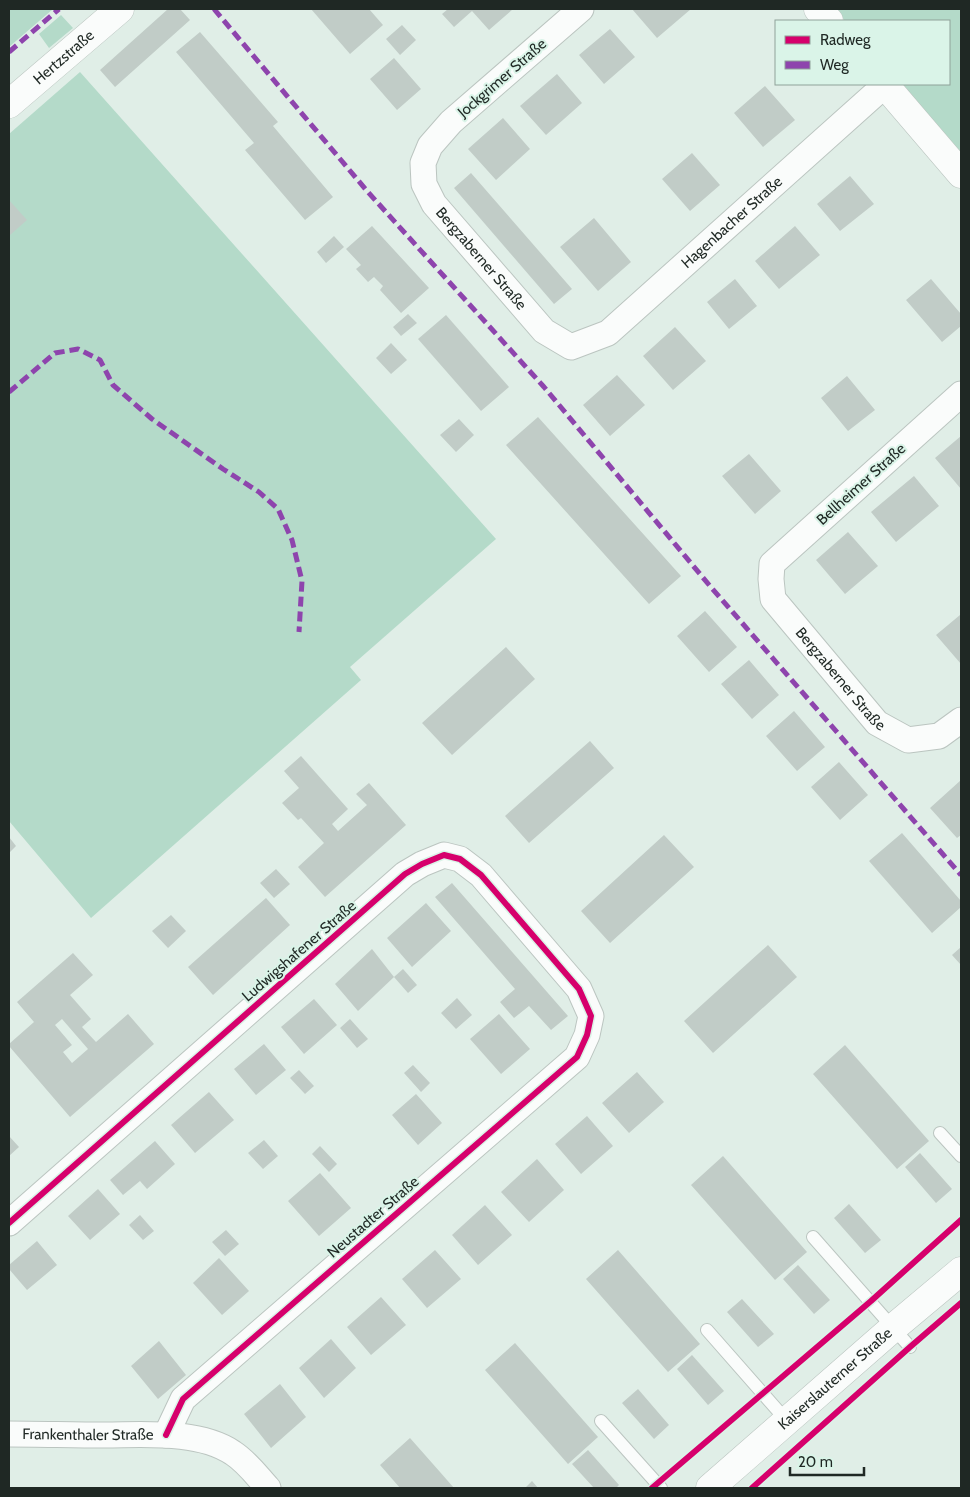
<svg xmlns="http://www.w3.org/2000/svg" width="970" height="1497" viewBox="0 0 970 1497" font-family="Cabin,sans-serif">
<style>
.green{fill:#b4dac9}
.building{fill:#c1ccc7;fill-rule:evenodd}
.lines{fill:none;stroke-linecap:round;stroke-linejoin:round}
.lane-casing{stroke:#bbc5c0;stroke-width:14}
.street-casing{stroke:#bbc5c0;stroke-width:27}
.secondary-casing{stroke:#bbc5c0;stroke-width:29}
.lane{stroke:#fafcfb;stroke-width:12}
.street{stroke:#fafcfb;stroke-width:25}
.secondary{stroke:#fafcfb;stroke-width:28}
.quiet{stroke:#8e44ad;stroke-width:5;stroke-dasharray:10 5;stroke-linecap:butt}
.cycleway-casing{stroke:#daf4e8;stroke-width:9}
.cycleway{stroke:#d6006c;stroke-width:6}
.labels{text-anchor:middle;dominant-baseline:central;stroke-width:4;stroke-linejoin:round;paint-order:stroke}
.street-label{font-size:15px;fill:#1f2824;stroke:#daf4e8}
</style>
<rect width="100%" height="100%" fill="#e0eee7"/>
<path class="green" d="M9,9H53L9,47Z
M836,9H961V155L900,84H949V21H845Z
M61,15L73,28L49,48L39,34Z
M80,72L496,539L350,667L361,680L91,918L9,821V134Z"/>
<path class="building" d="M168,9H180L190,20L115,87L100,70Z
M311,9H369L383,25L350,54Z
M448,9H513L489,30L472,11L454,27L442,14Z
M632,9H691L657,38Z
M402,25L416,40L400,55L386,39Z
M610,29L635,57L604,84L579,55Z
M200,32L278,122L273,126L333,197L305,220L245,150L254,143L176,52Z
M394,58L421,89L397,110L370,79Z
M557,74L582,103L546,135L520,106Z
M765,86L795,120L763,147L734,113Z
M503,118L530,149L496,180L468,149Z
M692,153L720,185L690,211L662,179Z
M471,173L572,289L554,304L454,188Z
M850,176L874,204L840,231L817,204Z
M9,200L27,220L9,236Z
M594,218L631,262L598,291L560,247Z
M372,226L429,288L401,313L380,290L383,286L374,277L368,282L356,269L361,265L346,249Z
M795,226L820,255L779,289L755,261Z
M334,236L344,247L326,263L317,252Z
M735,279L757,306L729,329L707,302Z
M931,279L961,314V326L942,342L906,300Z
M408,314L417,323L401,336L393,327Z
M446,315L509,387L481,411L418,339Z
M675,327L706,361L673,390L643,356Z
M391,343L407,360L391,374L376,358Z
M617,375L645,405L610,436L583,405Z
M847,376L875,410L848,431L821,398Z
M538,417L681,576L649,604L506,445Z
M459,419L474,435L456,452L440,435Z
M961,436V489L935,458Z
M749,454L781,491L755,514L722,476Z
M914,476L939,506L896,542L871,512Z
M848,532L878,566L845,594L816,560Z
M705,611L737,647L709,672L677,636Z
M960,615L961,616V664L936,635Z
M506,647L535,679L452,755L422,723Z
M749,660L779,695L752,719L721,684Z
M794,711L825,747L797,771L766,736Z
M590,741L614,768L529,843L505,816Z
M301,756L348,809L332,824L338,831L367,805L356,794L369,783L406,825L325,897L298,867L324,843L301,818L298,820L282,803L299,788L284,771Z
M839,762L868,795L840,820L811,787Z
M961,780V835L957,838L930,808Z
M902,833L961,901V907L932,933L869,861Z
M664,835L694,867L610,943L581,911Z
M9,837L16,846L9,853Z
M276,869L290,884L274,898L260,883Z
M452,883L568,1016L551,1030L529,1006L514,1018L500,1002L515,989L435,897Z
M266,898L290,925L213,995L188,967Z
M426,903L451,931L412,967L387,938Z
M171,915L186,931L168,948L152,931Z
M768,945L797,977L713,1053L684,1021Z
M961,947V965L952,955Z
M372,949L394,977L403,969L417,985L408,993L394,977L358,1011L335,984Z
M73,953L93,975L70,995L91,1019L82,1027L96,1042L128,1014L154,1044L70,1117L9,1046V1044L34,1022L17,1002ZM62,1019L88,1049L72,1063L63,1052L72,1045L55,1025Z
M457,998L472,1015L456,1029L441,1013Z
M314,999L337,1025L304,1054L281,1027Z
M499,1014L530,1049L501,1074L470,1039Z
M350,1019L368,1039L357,1048L340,1028Z
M264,1044L286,1070L256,1095L234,1069Z
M845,1045L929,1141L897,1169L813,1074Z
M413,1065L430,1083L421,1092L404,1073Z
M299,1070L314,1086L305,1094L290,1078Z
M637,1072L664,1102L629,1133L602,1103Z
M209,1092L234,1120L195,1153L171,1125Z
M416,1094L442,1123L418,1145L392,1115Z
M587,1116L613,1146L581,1174L555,1144Z
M9,1136L19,1147L9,1156Z
M264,1140L278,1156L263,1169L248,1153Z
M155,1141L175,1164L147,1189L140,1181L123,1195L110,1180Z
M320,1146L337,1164L329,1172L312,1154Z
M920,1153L952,1189L936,1203L905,1167Z
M723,1156L807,1252L775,1280L691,1185Z
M537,1159L564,1190L529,1222L501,1192Z
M320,1173L351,1208L319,1236L288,1201Z
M98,1189L120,1214L90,1240L68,1216Z
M849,1204L881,1240L865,1253L834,1218Z
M485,1205L512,1235L478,1265L452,1235Z
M140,1215L154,1231L143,1240L129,1225Z
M226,1230L239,1244L225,1256L212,1242Z
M37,1241L57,1265L27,1290L9,1269V1265Z
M435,1250L461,1279L427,1308L402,1279Z
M618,1250L700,1344L668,1372L586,1279Z
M219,1258L249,1291L222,1315L193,1283Z
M798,1265L830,1300L814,1314L783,1279Z
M381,1297L406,1325L371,1355L347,1327Z
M742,1299L774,1334L758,1347L727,1312Z
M331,1339L356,1368L324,1398L299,1368Z
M159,1341L186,1375L158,1399L131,1366Z
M515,1343L598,1437L568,1464L485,1370Z
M692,1355L724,1391L708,1405L677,1369Z
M280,1384L306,1417L271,1448L244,1414Z
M638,1389L669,1425L654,1439L622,1403Z
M410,1438L440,1472L454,1488H400L380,1465Z
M588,1450L619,1485L616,1488H594L572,1464Z
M532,1481L538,1488H525Z"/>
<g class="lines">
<defs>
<path id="lane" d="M940,1133L961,1156
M813,1237L910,1347
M707,1330L787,1421
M601,1421L661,1488"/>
<g id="street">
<path id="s1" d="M581,9L451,122L430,146L423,163L424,184L434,204L544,331L571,347L608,333L885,85"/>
<path id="s2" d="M961,394L772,564L771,579L773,599L877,723L908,740L939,736L961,720"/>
<path d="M9,1223L405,874L422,864L444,855L460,859L481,875L579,989L591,1016L587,1035L577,1057L183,1399L166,1435"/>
<path id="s3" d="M9,1434C41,1434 73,1435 105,1435C144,1435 199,1430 233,1453C247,1462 257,1476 268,1488"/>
</g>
<g id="secondary">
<path d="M818,9L829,21"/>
<path d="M884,84L961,174"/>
<path id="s4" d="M9,104L120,9"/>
<path id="s5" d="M710,1488L893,1328L961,1271"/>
</g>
</defs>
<use href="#lane" class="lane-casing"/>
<use href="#street" class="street-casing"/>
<use href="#secondary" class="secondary-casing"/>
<use href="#lane" class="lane"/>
<use href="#street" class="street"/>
<use href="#secondary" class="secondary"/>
<path class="quiet" d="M214,9L367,191L544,387L710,586L961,875
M9,52L59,9
M9,392L55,353L78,349L100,360L113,385L152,419L223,469L259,492L278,509L292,540L302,581L299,632"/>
<defs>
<path id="cycleway" d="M9,1223L405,874L422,864L444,855L460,859L481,875L579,989L591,1016L587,1035L577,1057L183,1399L166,1435
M652,1488L871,1301L961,1220
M752,1488L910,1347L961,1303"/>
</defs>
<use href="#cycleway" class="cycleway-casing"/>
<use href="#cycleway" class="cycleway"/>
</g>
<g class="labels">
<g class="street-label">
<text stroke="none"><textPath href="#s4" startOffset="72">Hertzstraße</textPath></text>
<text transform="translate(502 78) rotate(-41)">Jockgrimer Straße</text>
<text stroke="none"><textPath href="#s1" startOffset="671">Hagenbacher Straße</textPath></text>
<text stroke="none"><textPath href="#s1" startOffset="338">Bergzaberner Straße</textPath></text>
<text transform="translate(861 484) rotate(-42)">Bellheimer Straße</text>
<text stroke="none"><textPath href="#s2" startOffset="394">Bergzaberner Straße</textPath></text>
<text transform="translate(299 951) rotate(-41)">Ludwigshafener Straße</text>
<text transform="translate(373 1217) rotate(-41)">Neustadter Straße</text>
<text stroke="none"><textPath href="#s5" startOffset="166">Kaiserslauterner Straße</textPath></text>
<text stroke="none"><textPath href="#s3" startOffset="79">Frankenthaler Straße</textPath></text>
</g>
</g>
<rect width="970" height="1497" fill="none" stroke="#1f2824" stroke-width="20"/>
<rect x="775" y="20" width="175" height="65" fill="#daf4e8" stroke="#8fa29a"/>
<rect x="785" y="36" width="25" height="8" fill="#d6006c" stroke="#8fa29a"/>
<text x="820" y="45" font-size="15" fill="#1f2824">Radweg</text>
<rect x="785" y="61" width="25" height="8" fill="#8e44ad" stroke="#8fa29a"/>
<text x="820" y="70" font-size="15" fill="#1f2824">Weg</text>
<path d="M790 1467v8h74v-8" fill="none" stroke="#1f2824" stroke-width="2.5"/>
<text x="798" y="1467" font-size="15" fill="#1f2824" stroke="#daf4e8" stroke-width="4" paint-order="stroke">20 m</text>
</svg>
